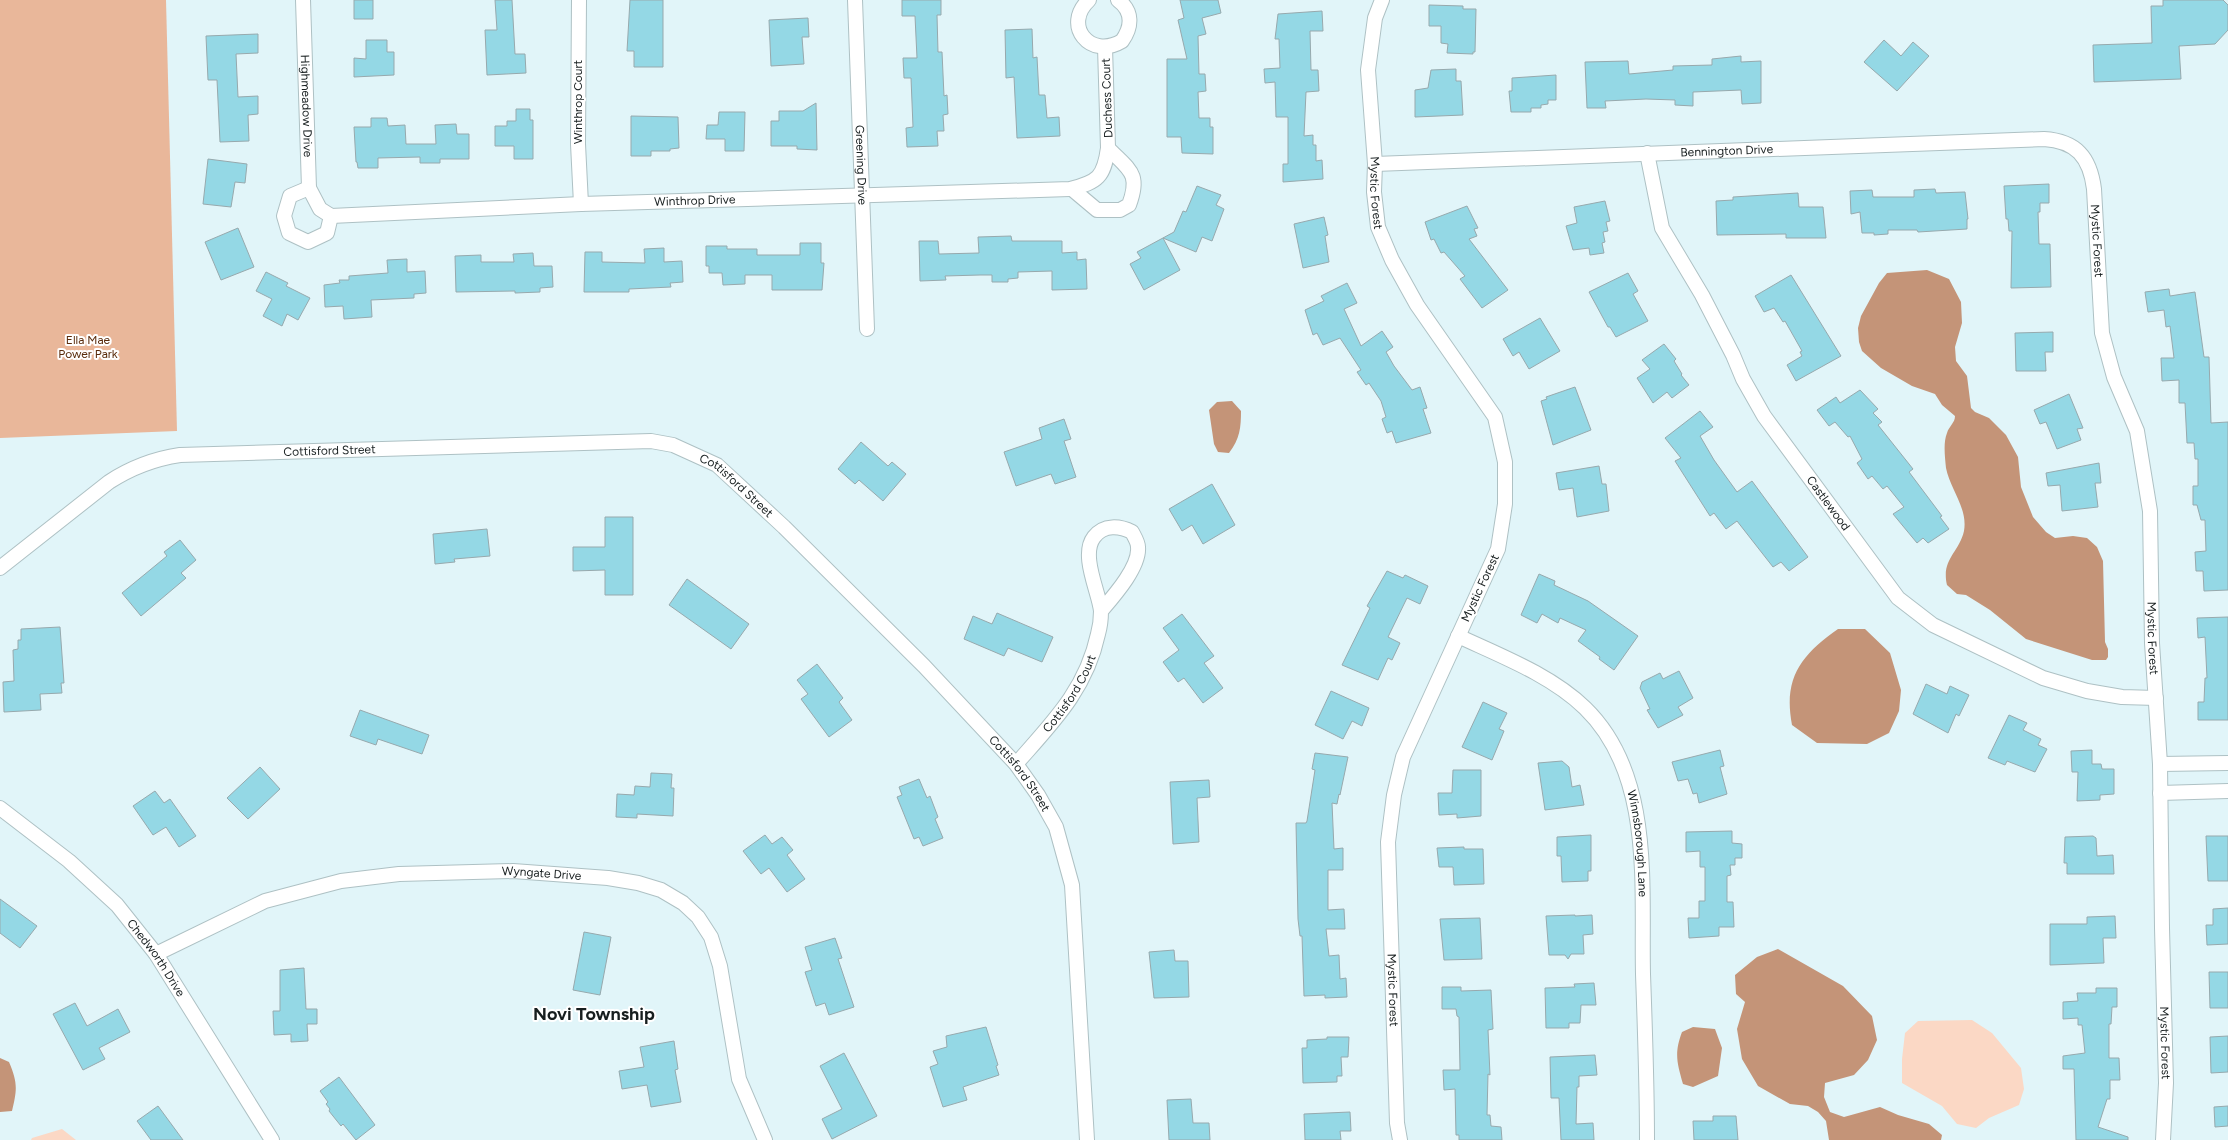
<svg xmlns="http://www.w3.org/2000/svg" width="2228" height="1140" viewBox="0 0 2228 1140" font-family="Figtree,sans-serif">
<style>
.green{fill:#fbd8c5}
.forest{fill:#e9b79a}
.water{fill:#c49478}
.building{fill:#94d8e5;stroke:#97a9ad}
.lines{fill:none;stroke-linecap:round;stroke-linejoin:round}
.street-casing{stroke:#aec1c4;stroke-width:16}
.street{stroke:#fff;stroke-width:14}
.labels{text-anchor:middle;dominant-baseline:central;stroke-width:4;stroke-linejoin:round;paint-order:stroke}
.street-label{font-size:12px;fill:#171e1f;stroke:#fff}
.park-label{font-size:12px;fill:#592b0b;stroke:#fff}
.district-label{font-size:18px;font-weight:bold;fill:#171e1f;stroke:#fff}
</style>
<rect width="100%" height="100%" fill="#e1f5f9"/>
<path class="green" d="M1972,1020L1992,1033L2021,1068L2024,1089L2019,1105L1989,1118L1976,1128L1957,1124L1942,1106L1902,1083V1059L1905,1033L1918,1021Z
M62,1129L76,1140H31L32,1138Z"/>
<path class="forest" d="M0,0H166L177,431L0,438Z"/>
<path class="water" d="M1927,270L1949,279L1961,302L1962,323L1955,347L1956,361L1967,376L1971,408L1975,412L1989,418L2006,435L2018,457L2021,487L2033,517L2046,532L2055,538L2073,536L2087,538L2097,547L2103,561L2105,642L2108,649V657L2106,660H2092L2026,639L1990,610L1966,595L1957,594L1947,585C1941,559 1959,553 1964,531C1968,508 1950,489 1946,468C1945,457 1943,443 1947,433C1949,426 1955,423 1955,416L1942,405L1935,394L1912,386L1881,368L1862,351L1859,342L1858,328L1861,316L1879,283L1887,273Z
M1232,401L1241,411C1241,427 1240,439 1229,453L1218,452L1214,444L1209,410L1217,402Z
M1838,629H1865L1890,653L1901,690L1899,711L1889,733L1867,744L1817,743L1792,725C1783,678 1801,655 1838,629Z
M1778,949L1843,986L1872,1016L1877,1040L1868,1060L1854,1075L1825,1083L1824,1097L1830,1112L1844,1117L1880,1107L1898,1115L1929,1124L1942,1135L1941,1140H1829L1826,1121L1818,1112L1808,1106L1790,1104L1758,1086L1742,1059L1737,1029L1745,1002L1736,994L1735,975L1757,957Z
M1693,1027L1715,1029L1722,1048L1718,1076L1693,1087L1683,1084C1677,1063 1674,1053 1682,1032Z
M0,1058L9,1062C18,1083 17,1090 12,1111L0,1112Z"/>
<path class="building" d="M354,0H373V19H354Z
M495,0H512L515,54H525L526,73L487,75L485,30H497Z
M630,0H663V67H634V51H627Z
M902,0H941V15H937L938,52H942L944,96L947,95L948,114L943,115L944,131H937L938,146L907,147L906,128L913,127L911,78H904L903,58H917L915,16H902Z
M1180,0H1218L1221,13L1202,18L1206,34L1198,36L1199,74H1205L1206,91L1198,92L1199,118H1210V127H1213V154L1182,153L1181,137H1167V59H1187L1178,20L1184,18Z
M2163,0H2223L2228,5V30L2215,44L2179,46L2181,79L2094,82L2093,45L2152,43L2151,6H2163Z
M1429,5L1463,6V9H1476L1475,52H1473V54L1447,53L1448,44L1441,43V26H1429Z
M1322,11L1323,31H1310L1311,70H1318L1319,91L1306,92L1304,136L1313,135V145H1316V161L1322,160L1323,179L1283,182V164H1288V117H1276L1275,82L1265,83L1264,69L1280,68L1279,39H1275L1278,14Z
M808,18L809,37H802L804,64L771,66L769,20Z
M1032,29L1033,58L1037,57L1039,95H1045L1047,118L1059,117L1060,136L1017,138L1014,77L1006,78L1005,30Z
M258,34V53L236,54L238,97L258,96V114L248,115L249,141L220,142L217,80H208L206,36Z
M366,40H387V52H394V75L354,77V58L366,59Z
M1884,40L1901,56L1913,42L1929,56L1897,91L1864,62Z
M1741,56V62L1761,61V103L1742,104L1741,90L1693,92V106L1675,105V100L1646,99L1605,101L1606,108H1587L1585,62L1628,61L1629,74L1673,70V66L1712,65V59Z
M1456,69V81H1461L1463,115L1415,117V90L1428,88L1431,70Z
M1556,75V100H1548V104L1541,105V108H1531V112H1511L1509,91H1512V78Z
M816,103L817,150L797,149V146H771V121H779V111H803Z
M516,109H530V120H533V159H514V146H495V126H507V121H516Z
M719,112H745L744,151H725V139H706L707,125H718Z
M631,116L678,117L679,148L670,149V151H651V156H631Z
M371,118H387L388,126L405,125L406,144H436L435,125L456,124L457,134H469V159H440V163H420V157L378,158V168H358L357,162H356L354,127H371Z
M208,159L247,164L245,183L235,182L231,207L203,204Z
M2049,184V203H2040V212H2038L2039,244H2050L2051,287L2011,288L2012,231H2009L2008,219H2006L2004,186Z
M1197,186L1221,195L1216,205L1224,209L1212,241L1202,237L1196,252L1163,238L1180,270L1144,290L1130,264L1141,258L1137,252L1174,232L1183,211L1186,212Z
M1935,189L1936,193L1965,192L1968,219H1967V229L1918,232L1917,230H1888V234L1874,235V233H1862L1860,212L1851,214L1850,191L1872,190L1873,197H1914V190Z
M1798,193L1799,207H1823L1826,238H1786V234L1717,235L1716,201L1733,200V197Z
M1605,201L1610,221L1606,222L1608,231L1603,232L1605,242L1602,243L1604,253L1590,255L1589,248L1573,250L1566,226L1577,223L1574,207Z
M1467,206L1478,228L1474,229L1477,236L1469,239L1508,290L1482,308L1460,279L1465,276L1444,252L1441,253L1434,239L1431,240L1425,222Z
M1324,217L1328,235L1325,236L1329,262L1303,268L1294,224Z
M238,228L254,267L221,280L205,242Z
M1011,236L1012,241H1062V253L1077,252V260L1086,259L1087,289L1052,290V271L1018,272V278L1008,279V282H992V275H980L945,276L946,280L920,281L919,241H938L939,254L979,253L978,237Z
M800,243H821V263H824L822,290H772V275H745V284L723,285L722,273H709V266H706V246H727V249H757V255H800Z
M664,248V262L682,261L683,282L670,283L671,287L629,289V292H584L585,252H602V262L645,263L644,249Z
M533,253L534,266H552L553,287L540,288V292L515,293V291L456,292L455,256L481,255V262H514L513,254Z
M407,259V272L425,271L426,293L414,294V298L371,300L372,317L344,319L343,306L325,307L324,285L340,283L339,280H349V276L388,273L387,260Z
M266,272L288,283L286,286L310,298L298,320L287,314L282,326L263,316L272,299L256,291Z
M1628,273L1638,291L1633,294L1648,321L1616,337L1610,327H1608L1589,292Z
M1791,275L1841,356L1796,381L1787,365L1802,356L1800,352L1802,351L1785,321L1783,322L1774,308L1764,312L1755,296Z
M1347,283L1357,303L1344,309L1361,346L1382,331L1393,347L1386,352L1394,366L1412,390L1420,387L1427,408L1423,409L1431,433L1396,443L1392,431L1387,433L1382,419L1386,417L1381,401L1369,383L1366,385L1357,372L1361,370L1340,338L1323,345L1317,333L1313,335L1305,310L1324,301L1321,296Z
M2169,289L2170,296L2195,292L2204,357H2209L2211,423L2228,422V590L2204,591L2203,571H2196L2195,552L2206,551L2205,520H2201L2197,505H2193V486H2198V459H2195L2194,443H2187L2185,403H2179V380L2162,381L2161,358H2174L2170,326L2166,327L2164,310L2148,312L2145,292Z
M1540,318L1560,351L1529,369L1519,352L1513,356L1503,339Z
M2053,332V352H2045L2046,371H2016L2015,333Z
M1664,344L1676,359L1674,361L1682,374L1681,375L1689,385L1672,398L1667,392L1653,403L1637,378L1650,369L1642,360Z
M1575,387L1591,430L1553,445L1541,401L1547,399L1546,397Z
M1860,390L1878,409L1873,413L1882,422L1878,425L1913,469L1909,472L1942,516L1940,517L1949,529L1928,543L1923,538L1917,543L1893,514L1904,507L1887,486L1883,489L1872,476L1868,479L1857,463L1862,459L1850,436L1848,437L1835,422L1829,426L1817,410L1836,397L1840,403Z
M2069,394L2083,428L2077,429L2081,440L2057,449L2046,422L2040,424L2034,410Z
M1700,411L1713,427L1700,436L1714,460L1737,492L1752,481L1808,557L1789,571L1781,562L1773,567L1737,521L1726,529L1714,513L1710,516L1675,461L1681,458L1665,438Z
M1064,419L1071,439L1064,441L1076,477L1055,484L1051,474L1016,486L1004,452L1042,439L1039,428Z
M861,442L888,466L892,462L906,474L883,501L859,480L855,484L838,469Z
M2099,463L2101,483H2095L2098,507L2062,511L2060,485L2048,486L2046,473Z
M1599,466L1602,484H1606L1609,511L1577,517L1573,488L1559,490L1556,473Z
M1212,484L1235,525L1203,544L1192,525L1182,531L1169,509Z
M605,517H633V595H605V570L573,571V547H605Z
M487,529L490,556L454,559L455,562L435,564L433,534Z
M180,540L196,560L181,573L186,578L141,616L122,593L167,556L164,552Z
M1387,571L1403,578L1405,575L1428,586L1420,604L1407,598L1388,637L1400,643L1392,660L1388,658L1378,680L1342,665L1370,608L1367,606Z
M1539,574L1555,581L1554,585L1588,601L1638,636L1614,670L1599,659L1600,657L1578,641L1586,630L1560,618L1558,623L1542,614L1537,623L1521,615Z
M687,579L749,624L731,649L669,605Z
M997,613L1053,637L1042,662L1008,648L1004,656L964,639L973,616L992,624Z
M1182,614L1214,656L1204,663L1223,688L1203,703L1184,678L1178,682L1163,662L1179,650L1163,628Z
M2228,617V720H2198V702H2204L2205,678H2207L2205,637L2198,638L2197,618Z
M60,627L64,683H61L62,693L40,694L41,710L4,712L3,682L14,681L13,650L18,649V640H21V629Z
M817,664L843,698L839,702L852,720L829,737L801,699L808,694L797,680Z
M1679,671L1693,698L1678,707L1683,715L1658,728L1647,710L1650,709L1640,688L1642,682L1660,673L1663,679Z
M1926,684L1947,694L1950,686L1969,695L1959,716L1956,714L1948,733L1913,714Z
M1331,691L1369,708L1362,726L1352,721L1343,739L1315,725Z
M1483,702L1507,713L1499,729L1504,731L1492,760L1462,747Z
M360,710L429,735L422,754L378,739L376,745L350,736Z
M2009,715L2027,723L2023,730L2041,739L2038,745L2047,749L2035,772L2007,761L2005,765L1988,758Z
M1720,750L1724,766L1720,767L1727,794L1699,803L1697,793L1693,794L1688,779L1678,781L1672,762Z
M2092,750V764H2101L2102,769H2114V794L2100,795V800L2077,801L2078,772H2072L2071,751Z
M1315,753L1348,757L1340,795L1339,794L1337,804L1332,803L1334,849L1343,848V870H1328V910L1344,909L1345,929H1326L1329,956L1339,955L1340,979L1346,978L1347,997L1325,998V995L1304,996L1302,936H1300L1298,919L1296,823H1306L1307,821L1315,770L1312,769Z
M1562,761L1569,767L1572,787L1580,785L1584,805L1545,810L1538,763Z
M260,767L280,789L248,819L227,798Z
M1453,770H1481V816L1457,818V814L1439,815L1438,793H1452Z
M651,773L672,774L671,788H674L673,816L637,814V818L616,817L617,794L634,795L635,786L650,787Z
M919,779L927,798L930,796L938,817L935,819L943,838L923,846L919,837L914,839L897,797L902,795L899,787Z
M1209,780L1210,797L1197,798L1199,842L1173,844L1170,782Z
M155,791L164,803L170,799L196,836L179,847L166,827L153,835L133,806Z
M1732,831V843L1742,844V858H1735V865H1730L1731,875L1727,876V902H1733L1734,927H1719V936L1689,938L1688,918H1699V901H1705V867H1700V851L1686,852V832Z
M765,835L772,844L782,837L793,850L787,855L805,879L787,892L769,868L761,874L743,851Z
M1591,835V871H1588V881L1562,882L1561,856H1557V837Z
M2093,836L2096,838L2097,856L2113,855L2114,874H2067V863H2064L2065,837Z
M2206,836H2228V881H2208Z
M1464,847V849H1483L1484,884L1454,885L1453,867H1439L1437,848Z
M0,899L37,926L20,948L0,933Z
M2228,908V944L2207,945L2206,925H2213V909Z
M1575,915V916L1592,915L1593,934L1583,935L1584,954H1571L1568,959L1565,955H1549L1546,916Z
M2115,916L2116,938H2103L2104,963L2050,965V924H2087V917Z
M1480,918L1482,959L1444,960L1440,919Z
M584,932L611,937L600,995L573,990Z
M835,938L842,958L838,959L854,1007L829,1015L825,1003L816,1006L805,972L812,970L805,947Z
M1174,950L1175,961H1188L1189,997L1154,998L1149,952Z
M304,968L306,1009H317V1024H307L308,1041L291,1042V1034L274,1035L273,1011H280V970Z
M2209,972H2228V1008H2210Z
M1594,983L1596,1005H1581L1580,1023H1569V1028H1546L1545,988L1575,987L1574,984Z
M1442,987H1461V991L1491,990L1493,1029L1488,1030L1490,1075L1488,1074L1487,1115H1490L1491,1126L1501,1127L1502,1140H1459V1135H1456L1455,1089L1444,1090L1443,1070H1460L1459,1017L1457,1016L1456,1009H1442Z
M2096,988H2117V1007H2112L2111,1024H2109V1058H2119L2120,1080H2110V1099H2107L2098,1127L2128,1137V1140H2076L2074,1069H2063V1056L2085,1053L2082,1025H2078V1018L2063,1019V1002L2078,1001L2077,993H2096Z
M75,1003L87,1026L118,1009L130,1032L99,1048L105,1059L83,1070L53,1014Z
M986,1027L998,1065L996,1066L999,1075L963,1087L967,1100L943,1107L930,1067L938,1064L933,1051L947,1047L946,1036Z
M2228,1036V1072L2211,1073L2210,1037Z
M1327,1037H1349L1348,1057H1341L1342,1076H1337V1082L1303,1083L1302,1048H1307V1040L1327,1039Z
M674,1041L678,1069L675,1070L681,1102L651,1107L647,1085L622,1089L619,1071L644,1067L640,1047Z
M844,1053L877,1116L832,1139L822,1119L842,1109L820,1066Z
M1595,1055L1597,1075L1579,1076V1087H1577L1576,1124L1593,1123L1594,1140H1561L1559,1098H1551L1550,1057Z
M339,1077L375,1125L356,1140L343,1124L341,1126L329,1111L330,1109L326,1104L328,1102L320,1091Z
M1191,1099L1193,1123H1209L1210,1140H1169L1167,1100Z
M158,1106L183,1140H151L137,1121Z
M2228,1106V1126L2215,1127L2214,1107Z
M1350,1112L1351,1131H1340L1341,1140H1305L1304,1114Z
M1713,1116H1736L1738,1140H1694L1693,1121H1713Z"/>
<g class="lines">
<defs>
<g id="street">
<path id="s1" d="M303,0L309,188L320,209L331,216L581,204L1070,189C1098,182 1104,177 1108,148L1105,47"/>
<path d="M579,0L578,144L581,204"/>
<path id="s2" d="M855,0L867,329"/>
<path d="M1089,0C1062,25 1090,60 1122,41C1132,27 1133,11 1118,0"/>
<path id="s3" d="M1382,0L1375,18L1368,70L1375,164L1374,192L1378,227L1392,260L1417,305L1495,417L1505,462V504L1498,549L1403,757L1394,795L1388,842L1397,1123L1400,1140"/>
<path id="s4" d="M1647,153L1662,228L1702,295L1733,355L1743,379L1764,416L1898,598L1933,625L2043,678L2087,691L2122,697L2156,698"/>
<path id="s5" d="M1375,164L2044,139C2076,141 2090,157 2094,189L2102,333L2114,377L2137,431L2150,511L2152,643L2160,764L2162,928L2166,1083L2163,1140"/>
<path d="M309,188L290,196L284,216L289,233L308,242L327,233L331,216"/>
<path d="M1072,189L1097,210H1120L1129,205C1141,173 1129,170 1108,148"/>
<path id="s6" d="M0,568L109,482C132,467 153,459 180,455L651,441L673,445L717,465L784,527L924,666L1016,764L1038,795L1056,827L1072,885L1087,1140"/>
<path id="s7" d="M1458,636C1501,656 1551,675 1585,708C1654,775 1641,887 1643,974C1645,1029 1647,1085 1647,1140"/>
<path id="s8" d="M1016,764C1052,723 1086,690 1098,634C1100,627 1101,618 1101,611C1099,592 1080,555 1094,537C1104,524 1120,526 1132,532C1134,536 1138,542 1138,547C1140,567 1113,597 1101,611"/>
<path d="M2160,764L2228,763"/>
<path d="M2160,793L2228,791"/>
<path id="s9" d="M0,808L69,861L117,905L156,954L272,1140"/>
<path id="s10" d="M156,954L265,901L341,881L399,874L513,871L608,878L638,883L661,890L683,903L698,917L711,937L720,966L739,1079L765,1140"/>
</g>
</defs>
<use href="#street" class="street-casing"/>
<use href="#street" class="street"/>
</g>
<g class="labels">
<g class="street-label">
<text transform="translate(1107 98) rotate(-92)">Duchess Court</text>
<text transform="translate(578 102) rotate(-90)">Winthrop Court</text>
<text stroke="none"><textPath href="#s1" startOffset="106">Highmeadow Drive</textPath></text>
<text stroke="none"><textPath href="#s5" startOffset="352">Bennington Drive</textPath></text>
<text stroke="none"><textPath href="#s2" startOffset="165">Greening Drive</textPath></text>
<text stroke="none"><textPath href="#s3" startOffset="195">Mystic Forest</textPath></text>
<text stroke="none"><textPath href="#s1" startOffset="589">Winthrop Drive</textPath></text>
<text stroke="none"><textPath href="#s5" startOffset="800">Mystic Forest</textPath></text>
<text stroke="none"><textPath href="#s6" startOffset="365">Cottisford Street</textPath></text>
<text stroke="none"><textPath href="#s6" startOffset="785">Cottisford Street</textPath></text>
<text stroke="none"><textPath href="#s4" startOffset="399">Castlewood</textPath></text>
<text transform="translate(1480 588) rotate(-65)">Mystic Forest</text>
<text stroke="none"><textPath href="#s5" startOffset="1205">Mystic Forest</textPath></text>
<text stroke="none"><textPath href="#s8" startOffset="89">Cottisford Court</textPath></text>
<text stroke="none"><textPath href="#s6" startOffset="1190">Cottisford Street</textPath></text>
<text stroke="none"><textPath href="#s7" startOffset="296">Winnsborough Lane</textPath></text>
<text stroke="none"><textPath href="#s10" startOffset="401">Wyngate Drive</textPath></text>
<text stroke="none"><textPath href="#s9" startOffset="218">Chedworth Drive</textPath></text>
<text stroke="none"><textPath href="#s3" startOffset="1050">Mystic Forest</textPath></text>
<text stroke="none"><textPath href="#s5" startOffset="1610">Mystic Forest</textPath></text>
</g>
<g class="park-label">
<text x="88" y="340">Ella Mae<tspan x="88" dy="14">Power Park</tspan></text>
</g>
<g class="district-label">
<text x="594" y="1014">Novi Township</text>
</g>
</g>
</svg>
